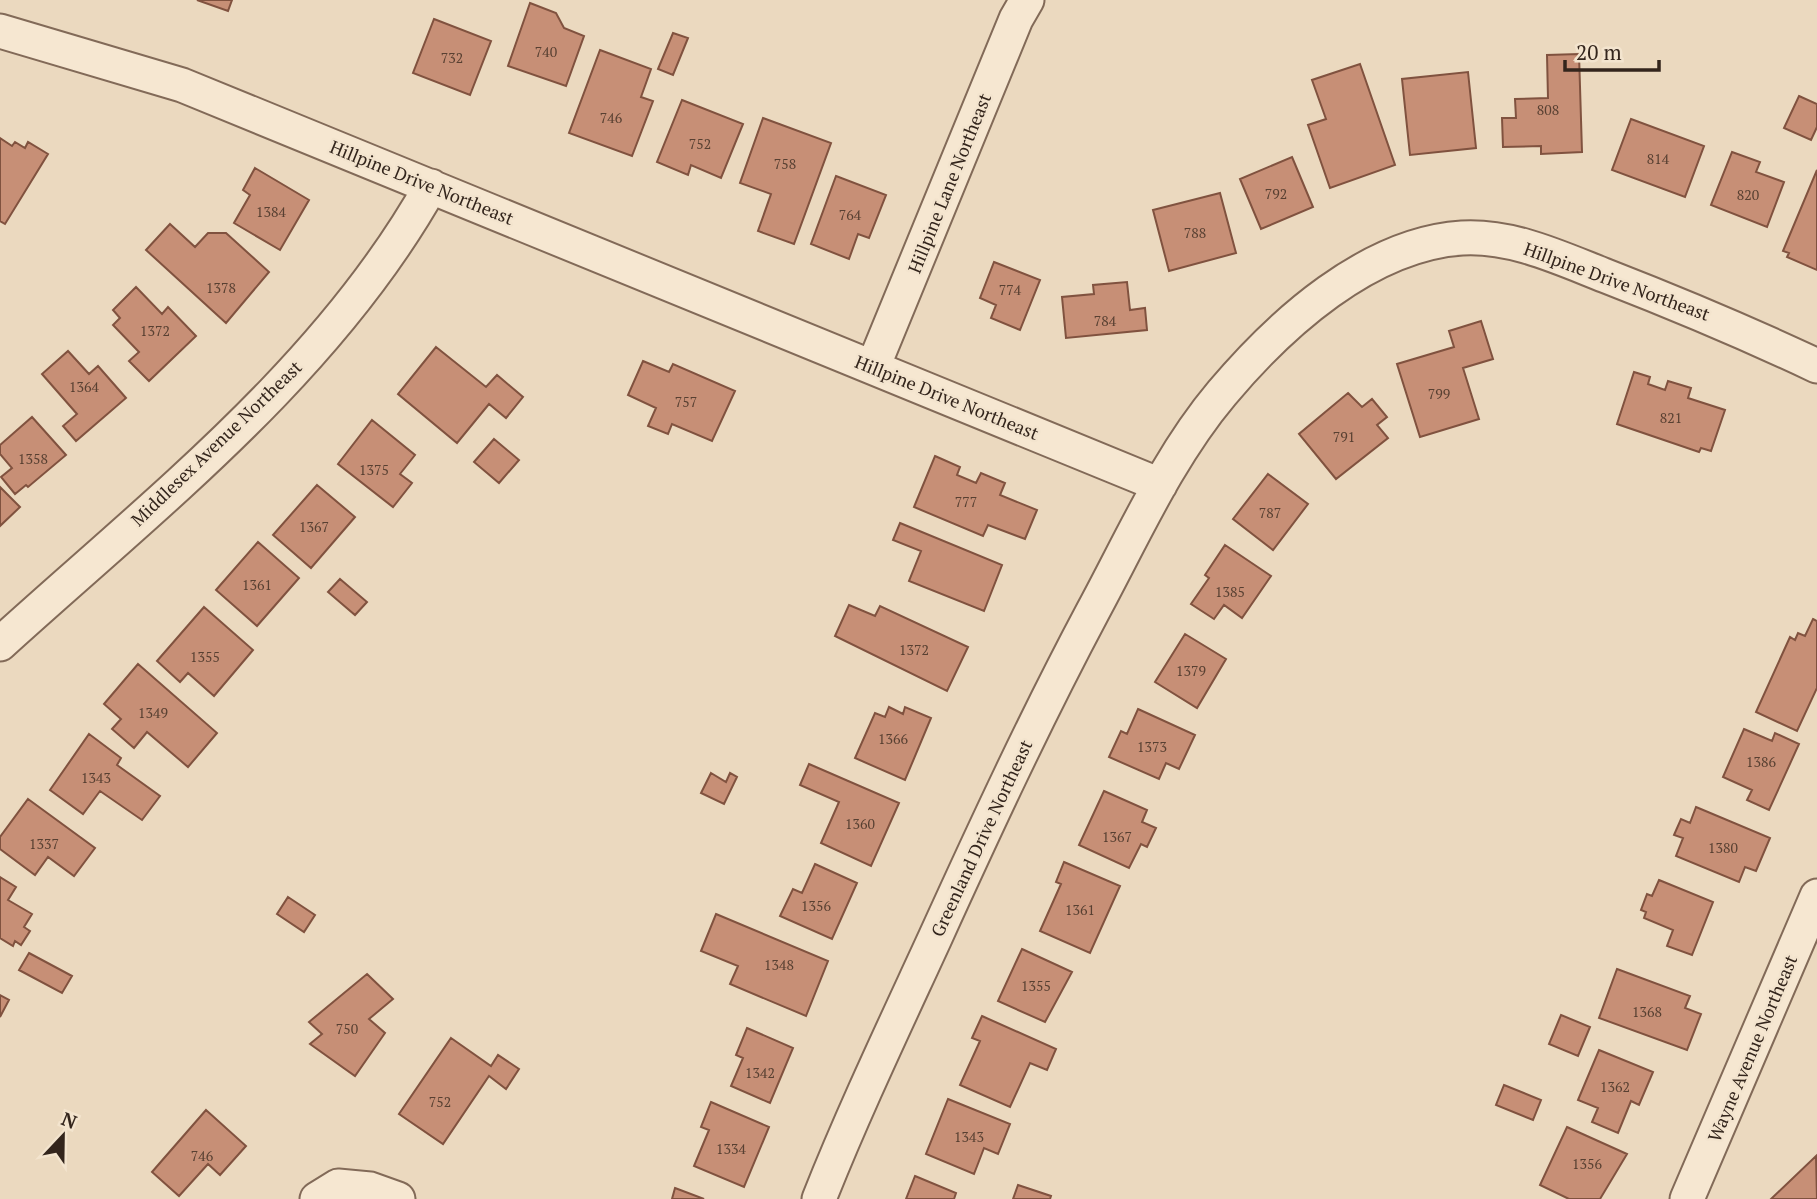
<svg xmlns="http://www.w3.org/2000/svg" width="1817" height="1199" viewBox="0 0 1817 1199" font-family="'PT Serif',serif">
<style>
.building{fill:#c78f76;stroke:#80523f;stroke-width:2}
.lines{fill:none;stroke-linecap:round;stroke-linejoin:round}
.minor-casing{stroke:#826a58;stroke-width:37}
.minor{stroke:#f6e7d1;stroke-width:33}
.labels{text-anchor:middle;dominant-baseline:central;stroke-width:5;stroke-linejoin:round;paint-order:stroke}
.number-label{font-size:14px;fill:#584032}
.street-label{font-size:18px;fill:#33251c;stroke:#f3e4ce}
</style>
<rect width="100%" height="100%" fill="#ebd9bf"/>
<path class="building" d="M197,0H232L228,11Z
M530,3L556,13L564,28L584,36L566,86L508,66Z
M434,19L491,41L470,95L413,73Z
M673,33L688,38L673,75L658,69Z
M600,50L651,69L641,97L653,101L632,156L569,133Z
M1579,54L1582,152L1541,154V146L1503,147L1502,118H1516L1515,99L1548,98L1547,55Z
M1360,64L1395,165L1330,188L1308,125L1326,119L1312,80Z
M1468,72L1476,148L1410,155L1402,79Z
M1799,96L1817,104V127L1811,140L1784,128Z
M682,100L743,124L721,178L691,165L688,175L657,162Z
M763,118L831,143L794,244L758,231L771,194L740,183Z
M1631,119L1704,146L1685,197L1612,170Z
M0,138L12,146L15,142L25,148L28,142L48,154L5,224L0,221Z
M1732,152L1760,162L1756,172L1784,182L1767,227L1711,205Z
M1292,157L1313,207L1261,229L1240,179Z
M255,168L309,200L280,250L234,223L250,195L243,190Z
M1817,170V270L1787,257L1789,253L1783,251Z
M836,176L886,195L869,238L858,234L849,259L811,244Z
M1220,193L1236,253L1169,271L1153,210Z
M170,224L195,247L208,233H226L269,272L226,323L146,250Z
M994,262L1040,280L1020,330L991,318L996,305L980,298Z
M1127,282L1130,310L1145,308L1147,330L1066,338L1062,297L1094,294L1093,285Z
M136,287L162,314L168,307L196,336L149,381L129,361L139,352L113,325L120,318L113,310Z
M1481,321L1493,359L1463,368L1479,419L1420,437L1397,364L1454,347L1449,331Z
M436,347L486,387L497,375L523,397L506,418L489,404L457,443L398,394Z
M68,351L89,374L98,366L126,398L76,441L63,426L77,414L42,374Z
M643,361L669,372L673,364L735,391L712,441L672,424L668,434L648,426L656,408L628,395Z
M1634,372L1650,377L1648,384L1665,390L1668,381L1691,388L1688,398L1725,410L1711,451L1701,448L1699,452L1617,424Z
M1348,393L1362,407L1372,399L1387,417L1377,425L1388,438L1336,479L1299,434Z
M32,417L66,455L28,487L26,485L15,494L1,477L12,468L0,454V445Z
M372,420L415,455L400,474L412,483L393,507L338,464Z
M494,439L519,460L499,483L474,462Z
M935,456L960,467L957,475L976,483L981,473L1005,483L1000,495L1037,510L1025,539L988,525L983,536L914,507Z
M1268,474L1308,504L1273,550L1233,519Z
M317,485L355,517L311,568L273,535Z
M0,487L20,507L0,526Z
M900,523L1002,565L984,611L909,581L921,551L893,540Z
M258,542L299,578L257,626L216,590Z
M1225,545L1271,576L1242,618L1224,605L1214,619L1191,604L1209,578L1205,575Z
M340,579L367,602L355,615L328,592Z
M849,605L875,616L880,606L968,647L947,691L835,636Z
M204,607L253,650L214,696L188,673L180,682L157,661Z
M1813,619L1817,621V688L1797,731L1756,712L1790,637L1795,640L1798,633L1805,636Z
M1185,634L1226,659L1197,708L1155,682Z
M138,664L217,733L188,767L147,732L134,748L112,729L121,719L104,704Z
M889,707L903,714L905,707L931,718L905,780L855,758L875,713L885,717Z
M1138,709L1195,735L1179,769L1166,763L1159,779L1109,757L1121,731L1127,734Z
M1744,729L1772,741L1775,733L1799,744L1769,810L1747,800L1752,790L1723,777Z
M89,734L121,758L117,765L160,796L142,820L100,791L83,814L50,790Z
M809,764L899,803L871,866L821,843L839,802L800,785Z
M711,773L726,782L730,773L737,777L724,804L701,793Z
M1104,791L1147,810L1142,822L1156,828L1147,847L1141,844L1129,868L1079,845Z
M28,799L95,848L74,876L48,857L35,875L0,849V837Z
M1696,807L1770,838L1756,871L1745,867L1739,882L1676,856L1683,838L1674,835L1681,819L1690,823Z
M1064,862L1120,886L1090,953L1040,931L1061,884L1056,882Z
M815,864L857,883L832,939L780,916L793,889L802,893Z
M0,877L16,887L8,900L32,914L24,927L30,931L21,945L15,941L13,946L0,938Z
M1659,880L1713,902L1692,955L1667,946L1673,930L1644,918L1646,912L1641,910L1647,894L1652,896Z
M288,897L315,915L304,932L277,914Z
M716,914L828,961L806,1016L730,984L738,966L701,951Z
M1022,949L1072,972L1045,1022L998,1001Z
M29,953L72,976L62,993L19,970Z
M1617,969L1690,996L1685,1008L1701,1014L1687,1050L1599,1018Z
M367,974L393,999L369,1019L385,1033L355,1076L310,1044L322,1034L309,1022Z
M0,995L9,1000L0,1017Z
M1561,1015L1590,1027L1578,1056L1549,1044Z
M982,1016L1056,1049L1047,1070L1030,1063L1010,1107L960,1085L980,1041L972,1038Z
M747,1028L793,1048L770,1103L731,1086L743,1058L736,1055Z
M451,1038L491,1066L498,1055L519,1069L506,1089L489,1076L443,1144L399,1114Z
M1599,1050L1653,1072L1639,1105L1631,1101L1618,1133L1592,1122L1598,1108L1578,1100Z
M1504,1085L1541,1100L1533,1120L1496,1105Z
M948,1099L1010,1124L998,1154L984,1148L974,1174L926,1154Z
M711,1102L769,1127L744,1187L694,1166L709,1130L701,1127Z
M206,1110L246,1146L220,1175L208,1164L179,1196L152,1172Z
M1567,1127L1627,1154L1600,1199H1569L1540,1185Z
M1816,1156L1817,1199H1771Z
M915,1176L956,1193L954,1199H906Z
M1018,1185L1051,1196L1050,1199H1013Z
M675,1188L704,1199H672Z"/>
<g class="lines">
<defs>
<path id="minor" d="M0,31L182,85L1160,485
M873,367L1016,19L1027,0
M0,644C154,504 328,370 431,186
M317,1199L338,1186L370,1189L398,1199
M819,1199C854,1111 895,1025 935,938C985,828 1036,718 1093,611C1133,537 1168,457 1222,393C1280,324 1368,244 1462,238C1512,235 1560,258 1606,276C1678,304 1747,333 1817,366
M1687,1199L1817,896"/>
</defs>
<use href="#minor" class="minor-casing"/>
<use href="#minor" class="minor"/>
</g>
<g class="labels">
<g class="number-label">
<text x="546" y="51">740</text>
<text x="452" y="57">732</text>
<text x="1548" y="109">808</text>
<text x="611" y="117">746</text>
<text x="700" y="143">752</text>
<text x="1658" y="158">814</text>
<text x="785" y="163">758</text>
<text x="1276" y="193">792</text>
<text x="1748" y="194">820</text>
<text x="271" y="211">1384</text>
<text x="850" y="214">764</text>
<text x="1195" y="232">788</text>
<text x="221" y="287">1378</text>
<text x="1010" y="289">774</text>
<text x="1105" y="320">784</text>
<text x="155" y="330">1372</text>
<text x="84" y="386">1364</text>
<text x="1439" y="393">799</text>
<text x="686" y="401">757</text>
<text x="1671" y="417">821</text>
<text x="1344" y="436">791</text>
<text x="33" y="458">1358</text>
<text x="374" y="469">1375</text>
<text x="966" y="501">777</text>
<text x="1270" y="512">787</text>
<text x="314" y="526">1367</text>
<text x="257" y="584">1361</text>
<text x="1230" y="591">1385</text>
<text x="914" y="649">1372</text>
<text x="205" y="656">1355</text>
<text x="1191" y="670">1379</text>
<text x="153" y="712">1349</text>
<text x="893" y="738">1366</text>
<text x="1152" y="746">1373</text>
<text x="1761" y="761">1386</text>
<text x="96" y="777">1343</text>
<text x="860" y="823">1360</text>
<text x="1117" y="836">1367</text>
<text x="44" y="843">1337</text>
<text x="1723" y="847">1380</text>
<text x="816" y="905">1356</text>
<text x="1080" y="909">1361</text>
<text x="779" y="964">1348</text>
<text x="1036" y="985">1355</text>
<text x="1647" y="1011">1368</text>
<text x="347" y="1028">750</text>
<text x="760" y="1072">1342</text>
<text x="1615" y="1086">1362</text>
<text x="440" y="1101">752</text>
<text x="969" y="1136">1343</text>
<text x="731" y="1148">1334</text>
<text x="202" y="1155">746</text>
<text x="1587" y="1163">1356</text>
</g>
<g class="street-label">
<text transform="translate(422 182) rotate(22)">Hillpine Drive Northeast</text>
<text transform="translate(949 183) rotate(-68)">Hillpine Lane Northeast</text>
<text transform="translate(1617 281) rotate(20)">Hillpine Drive Northeast</text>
<text transform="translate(947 397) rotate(22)">Hillpine Drive Northeast</text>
<text transform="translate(216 443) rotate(-44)">Middlesex Avenue Northeast</text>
<text transform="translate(981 838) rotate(-65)">Greenland Drive Northeast</text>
<text transform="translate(1752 1048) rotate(-67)">Wayne Avenue Northeast</text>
</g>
</g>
<g transform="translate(63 1136) rotate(22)" stroke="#f3e4ce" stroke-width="5" paint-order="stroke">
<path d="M0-5L12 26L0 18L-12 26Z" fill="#33251c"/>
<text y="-10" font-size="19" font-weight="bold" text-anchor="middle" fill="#33251c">N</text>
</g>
<path d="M1565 60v10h94v-10" fill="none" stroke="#33251c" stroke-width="3.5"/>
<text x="1576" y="60" font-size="21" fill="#33251c" stroke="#f3e4ce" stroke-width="5" paint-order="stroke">20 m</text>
</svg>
